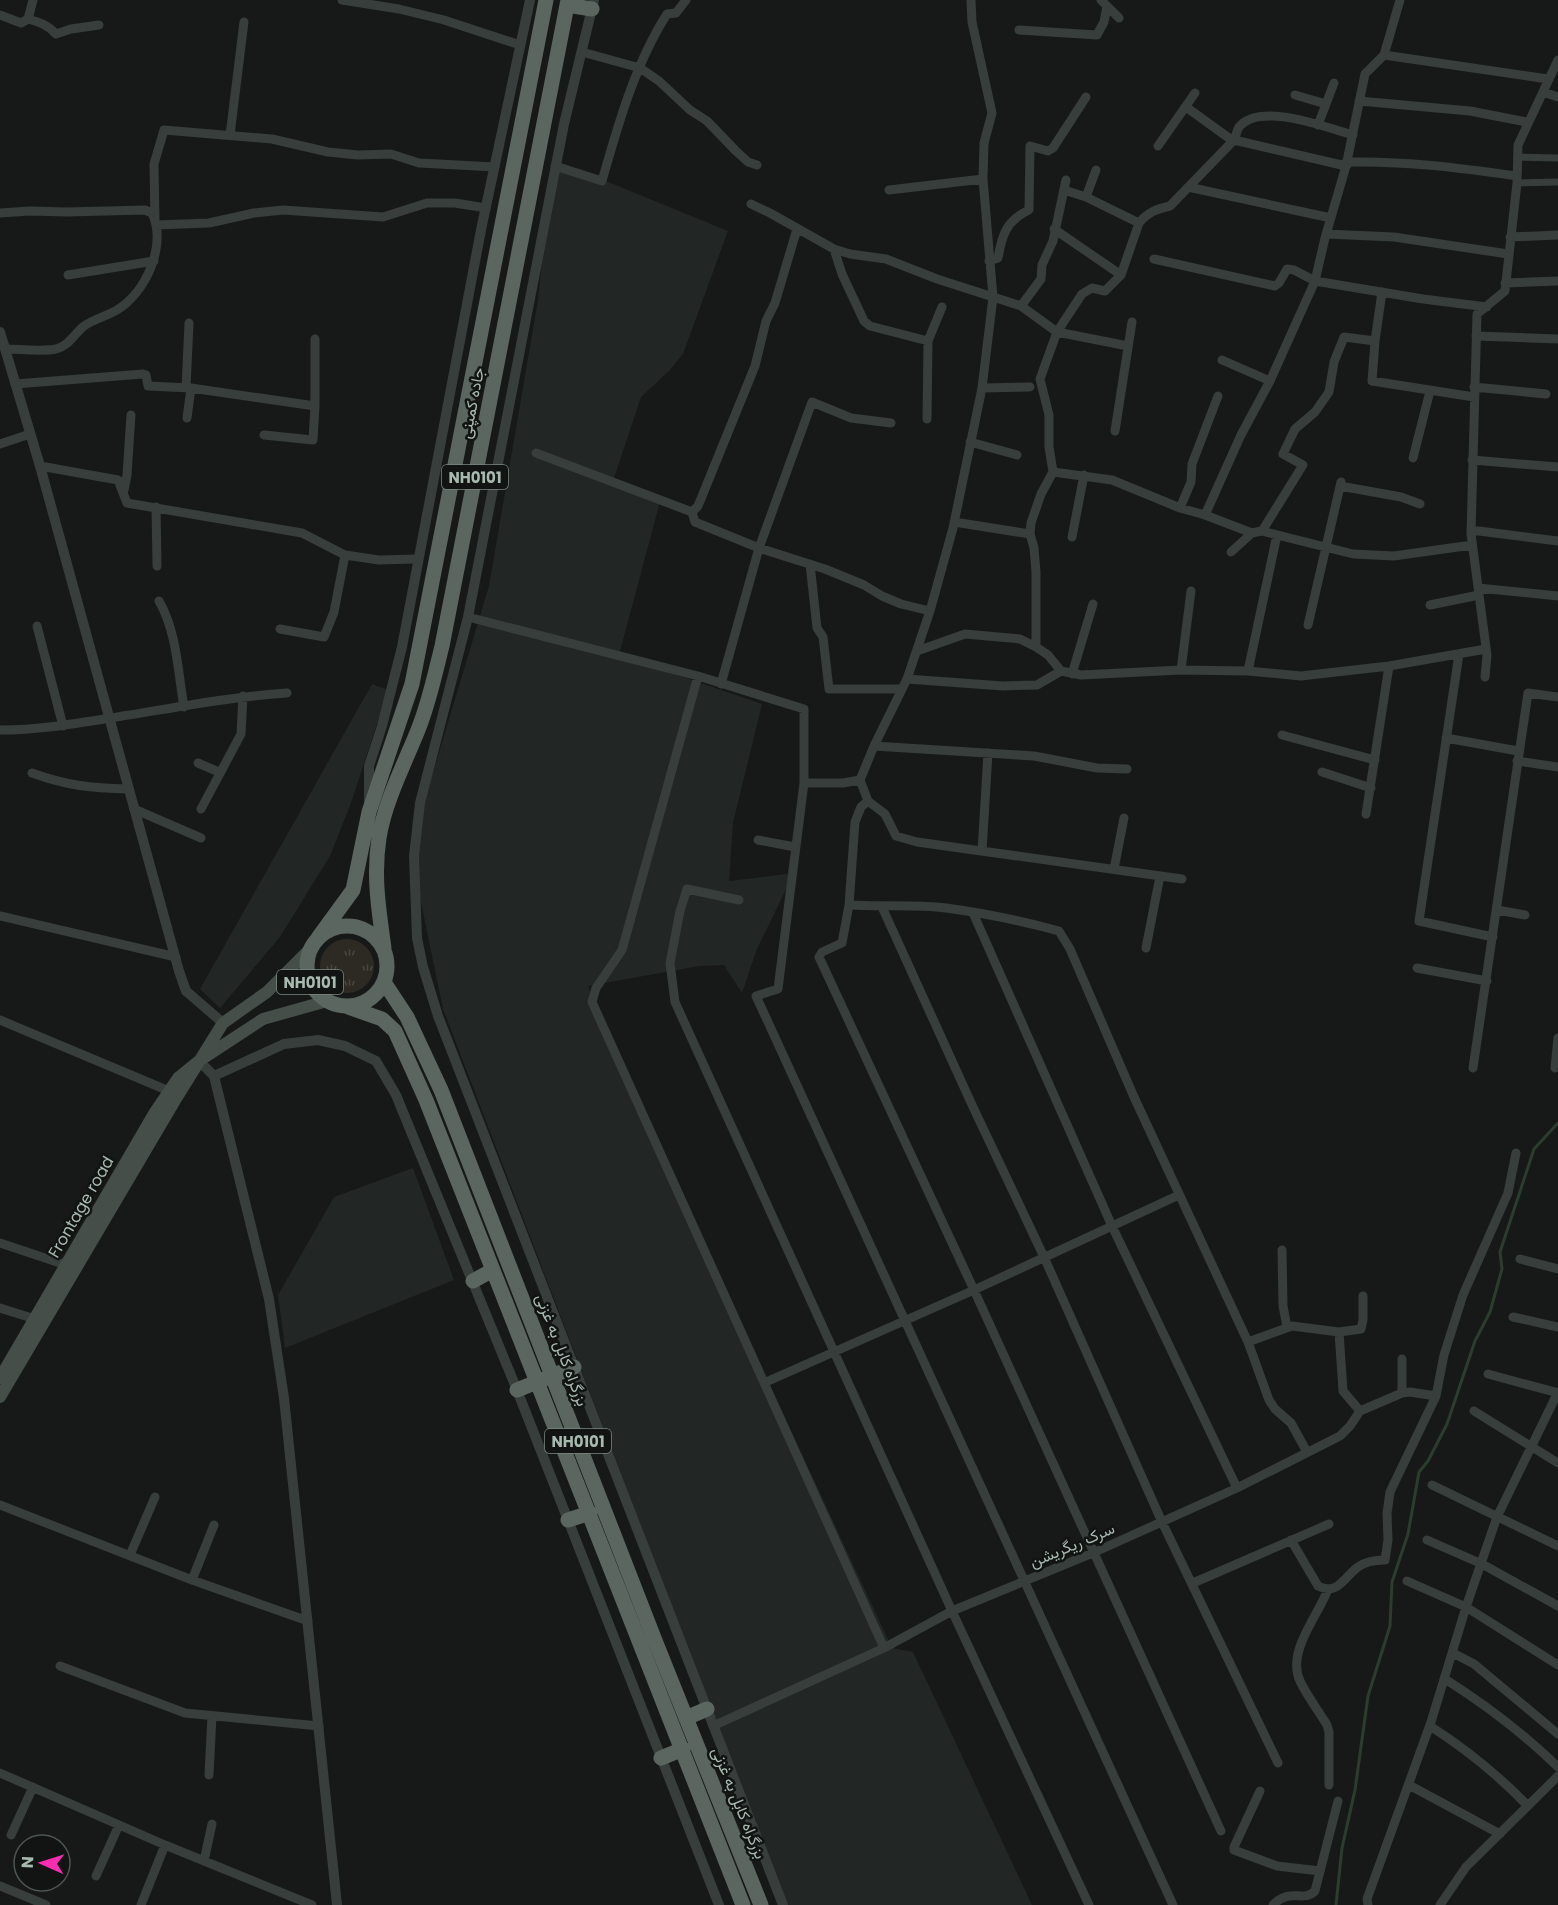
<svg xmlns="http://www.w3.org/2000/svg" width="1558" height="1905" viewBox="0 0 1558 1905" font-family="Poppins,Vazirmatn,sans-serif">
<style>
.built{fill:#222625}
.grass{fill:url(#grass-tufts)}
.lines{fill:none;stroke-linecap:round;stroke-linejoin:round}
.stream{stroke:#2c3d2e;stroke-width:3}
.pedestrian{stroke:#373e3b;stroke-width:7}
.minor{stroke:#373e3b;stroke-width:9}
.tertiary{stroke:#373e3b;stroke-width:10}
.secondary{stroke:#454e49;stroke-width:12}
.trunk{stroke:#5b6660;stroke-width:15}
.labels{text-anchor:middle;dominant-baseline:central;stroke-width:5;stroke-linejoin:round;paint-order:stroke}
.shield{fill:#111413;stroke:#7b8880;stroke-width:1.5}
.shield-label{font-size:15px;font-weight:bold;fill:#a8b9af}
.street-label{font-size:16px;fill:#a8b9af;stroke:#111413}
</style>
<defs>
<pattern id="grass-tufts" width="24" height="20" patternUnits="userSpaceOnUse" patternTransform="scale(1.5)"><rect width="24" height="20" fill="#2c2a22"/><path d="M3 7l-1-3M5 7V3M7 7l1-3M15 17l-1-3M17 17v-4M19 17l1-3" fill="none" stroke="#484740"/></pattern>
</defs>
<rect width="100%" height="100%" fill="#161918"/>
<path class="built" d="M552,159L728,231L683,354L669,371L641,397L614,478L661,498L619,655L762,704L733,823L729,881L794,873L756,951L742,993L724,965L699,966L588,986L695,1224L892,1648L913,1652L1032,1905H786L443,1009L410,849L489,586L538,300Z
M372,684L388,690L351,803L330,856L280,937L220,1008L200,989Z
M413,1168L454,1280L285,1348L278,1295L334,1197Z"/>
<path class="grass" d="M320 966a27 27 0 1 1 54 0a27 27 0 1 1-54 0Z"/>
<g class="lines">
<path class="stream" d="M1336,1905L1342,1848L1355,1790L1368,1696L1390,1626L1392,1582L1408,1534L1419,1472L1428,1461L1447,1424L1475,1341L1490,1312L1502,1269L1500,1252L1534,1149L1558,1123"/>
<path class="pedestrian" d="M1517,157L1558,158
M1517,183L1558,182"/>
<path class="minor" d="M342,0L399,9L444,20L520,45
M1101,0L1119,18
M0,15L21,23L28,19C39,22 48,25 56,34L71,29L99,25
M28,19L33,0
M1019,30L1097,35L1104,22L1107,6
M582,52L640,68L659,81L690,110L707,121L736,151L748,162L757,165
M1384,55L1548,79
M1543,92L1558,97
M1295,95L1326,104
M1359,101L1470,111L1527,122
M1186,107L1233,141
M1318,125L1334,83
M230,135L244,22
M1234,140L1346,166L1350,162C1406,161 1461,168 1517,176
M1158,146L1195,93
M555,166L602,181C618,125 635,64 667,14L676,13L686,0
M1188,187L1331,218
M889,190L983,179
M1064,190L1086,197L1139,223
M1086,197L1096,170
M751,204L770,213L834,249L850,254L886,259L937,279L1021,306L1057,332L1128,346
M0,213L30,211L67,212L145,210L152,213C167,246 146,292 117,310C107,316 94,319 84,326C74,334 70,345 56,349C43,352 19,349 5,349
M155,219L154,164L164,130L272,139L328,152L358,155L391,154L419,163L495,167
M156,225L209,223L254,213L283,210L383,217L427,203H455L486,208
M1054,229L1121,275
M1326,234L1394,237L1508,254
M1510,237L1558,235
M834,249L842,274L864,321L870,326L928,341
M1154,259L1275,286L1279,283L1287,269L1294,270L1315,281L1423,299L1487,307
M989,261L998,258C1002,235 1006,221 1029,210L1030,146L1048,151L1053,148L1086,97
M68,275L154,261
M1505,283L1558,281
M1021,306L1041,279L1042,265L1053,241L1066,180
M1476,336L1558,339
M1375,341L1372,381L1474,397
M1222,360L1270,381
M15,384L143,374L146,375L148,386L191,388L315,406
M1474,387L1546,394
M186,388L189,323
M982,388L1030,387
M187,418L191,388
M927,419L928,341L942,307
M1115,431L1132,322
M264,435L313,440L315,406V339
M970,442L1017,455
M0,444L30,434
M536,453L692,512L698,506L755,366L766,321L775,303L797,229
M1413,458L1430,391
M1472,460L1558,467
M40,466L118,480L127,503L302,533L345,555L379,560L417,559
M1053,472L1112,480L1180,508L1205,515L1252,533
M1340,486L1401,497L1420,504
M124,490L127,475L131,415
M156,507L157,566
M1180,508L1191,482L1192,464L1218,396
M692,512L695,522L759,548L825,569L864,585L882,596L901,604L930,611
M1205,515L1241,435L1270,381L1315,281L1325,238L1346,166L1365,74L1384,55L1400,0
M954,522L1030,534
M1471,530L1558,541
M1262,531L1303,465L1283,454L1295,429L1315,412L1329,392L1334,362L1344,337L1375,341L1382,292
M1072,537L1084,475
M1231,552L1252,533L1262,531L1353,554L1394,556L1472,545
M810,564L817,628L823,637L829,689H901
M1478,588L1558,596
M159,601C177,632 178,673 184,707
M1430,605L1479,595
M468,617L698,676L804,709V783L778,989L756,996L1173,1905
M1308,625L1341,482
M37,626L63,726
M280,629L324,637L334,612L345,555
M917,651L965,634L1020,639L1036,647
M1459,654L1419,921L1493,937
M1181,670L1191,591
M1061,671L1048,655L1036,647V572L1034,548L1030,534L1031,523L1041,494L1053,472L1049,447V415L1040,379L1057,332L1082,294L1092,288L1105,291L1121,275L1139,223C1148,212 1157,209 1170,206L1234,140C1236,136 1237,130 1239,127C1260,101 1327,128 1353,135
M1248,671L1277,535
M1072,674L1093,604
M698,676L622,950L596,988L592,1002L884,1648
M1485,677L1487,655L1471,534L1477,314L1505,291L1517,183L1518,145L1558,60
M907,679L1003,686L1037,685L1061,671L1081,675L1181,670L1248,671L1301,676L1389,666L1486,649
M721,684L759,548L812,402L851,418L891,423
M0,730C37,730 73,724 110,718C169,709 227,697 287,693
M1282,735L1375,760
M1446,738L1518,751
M874,746L1034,756L1097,768L1127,769
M1517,761L1558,767
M198,763L219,772
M1322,772L1371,788
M32,773C68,786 91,788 129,789
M860,780L868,801L885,814L896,836L917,842L1182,879
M804,783H843L860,780L874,746L907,679L930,611L953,528L982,388L993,297L983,179L984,143L992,113L972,22L971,0
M134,809L201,838
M201,809L241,734L243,696
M1366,814L1389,666
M758,840L795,847
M982,851L988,753
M1114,869L1124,818
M739,900L687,889L680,911L670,963L675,1002L952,1611L1089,1905
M849,905L855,822L861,807L868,801
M882,907L973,1107L1044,1257L1162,1522L1278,1763
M1497,910L1525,915
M973,913L1112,1226L1237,1488
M0,916L176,957
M1146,948L1160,876
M1417,968L1487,981
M0,1020L169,1091
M1473,1068L1528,693L1558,697
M1555,1068L1558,1038
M0,1243L66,1265
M1282,1250L1283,1306L1287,1327
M1520,1259L1558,1269
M0,1308L35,1319
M1513,1317L1558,1327
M1339,1332L1343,1391L1360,1411
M1248,1342L1292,1326L1339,1332L1361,1329L1363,1320V1296
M1402,1359V1393
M1488,1374L1558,1393
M766,1382L974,1290L1179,1195
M1474,1411L1558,1463
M1432,1485L1558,1546
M0,1505L192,1580L308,1621
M1291,1540L1318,1586C1338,1596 1344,1577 1358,1567C1366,1561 1375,1560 1385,1560L1388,1540L1387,1513L1390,1492L1436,1396L1444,1355L1463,1295L1508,1193L1516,1153
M1427,1540L1482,1564L1558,1606
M130,1555L155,1497
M192,1580L214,1525
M1407,1581L1466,1607L1558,1665
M1193,1583L1329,1524
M1328,1589C1319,1615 1286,1651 1300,1681C1307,1696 1318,1710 1327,1725L1329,1732V1785
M1453,1653L1474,1664L1558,1734
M60,1666L185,1713L319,1726
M1445,1679C1486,1705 1523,1733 1558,1767
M713,1726L884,1648L952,1611L1095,1552L1237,1488L1340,1436L1350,1426L1360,1411L1402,1393L1410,1392L1436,1396
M1430,1726C1466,1749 1499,1776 1528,1806
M0,1773L165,1845L312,1905
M209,1775L212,1716
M1409,1785L1500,1834
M1260,1791L1234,1847V1850L1277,1866L1320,1871
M1221,1831L974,1290L819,957L822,952L842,943L849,905C881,907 914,904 946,908C984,913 1022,921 1059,931L1070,949L1134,1097L1248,1342L1269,1400L1275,1409L1291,1423L1307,1452
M11,1835L33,1787
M204,1861L212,1824
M96,1876L119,1825
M0,1886L46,1905
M141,1905L165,1845
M1273,1905C1290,1887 1303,1903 1315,1891L1338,1801
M1368,1905L1367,1899L1431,1722L1466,1607L1497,1517L1558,1392
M1440,1905L1466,1867L1558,1776"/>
<path class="tertiary" d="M594,0L564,124L468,617L420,803L414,856L417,938L423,967L438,1016L783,1905
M0,332L40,466L179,971L186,991L223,1023
M369,805V766L382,726L402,647L481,230L530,0
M199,1061L214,1076L269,1299L284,1398L337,1905
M214,1076L284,1044L318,1040L345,1046L376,1061L396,1095L517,1390L719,1905"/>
<path class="secondary" d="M0,1378L155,1112L178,1078L199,1061L263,1019L327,1001
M0,1397L177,1097L223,1023L267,992L310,949"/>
<path class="trunk" d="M567,5L592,9
M307 966a40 40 0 1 1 80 0a40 40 0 1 1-80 0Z
M318,938L353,890L369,812L412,684L546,0
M384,948C379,911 373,877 379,838C385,801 404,765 418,730C429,703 435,674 442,646L568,0
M384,982L407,1017L441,1090L654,1638L761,1905
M348,1007L382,1019L395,1031L426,1100L743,1905
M473,1281L493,1270
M517,1390L574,1367
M568,1520L590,1513
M686,1718L707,1709
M661,1758L683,1749"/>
</g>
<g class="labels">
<g class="shield">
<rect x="442" y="465" width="66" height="24" rx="4.5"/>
<rect x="277" y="970" width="66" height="24" rx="4.5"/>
<rect x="545" y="1429" width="66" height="24" rx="4.5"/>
</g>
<g class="shield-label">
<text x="475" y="477">NH0101</text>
<text x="310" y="982">NH0101</text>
<text x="578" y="1441">NH0101</text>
</g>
<g class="street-label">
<text transform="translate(472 403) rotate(-79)">جاده کمپنی</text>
<text transform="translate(81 1207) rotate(-60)">Frontage road</text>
<text transform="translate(562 1350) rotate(69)">بزرگراه کابل به غزنی</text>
<text transform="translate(1072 1545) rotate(-23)">سرک ریگریشن</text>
<text transform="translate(739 1803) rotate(68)">بزرگراه کابل به غزنی</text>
</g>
</g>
<g transform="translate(42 1863) rotate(273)"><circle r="28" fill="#111413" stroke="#4d5651" stroke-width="1.5"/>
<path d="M0-4.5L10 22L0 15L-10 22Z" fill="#fc2bb0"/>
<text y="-9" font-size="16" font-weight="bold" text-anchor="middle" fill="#a8b9af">N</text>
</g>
</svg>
